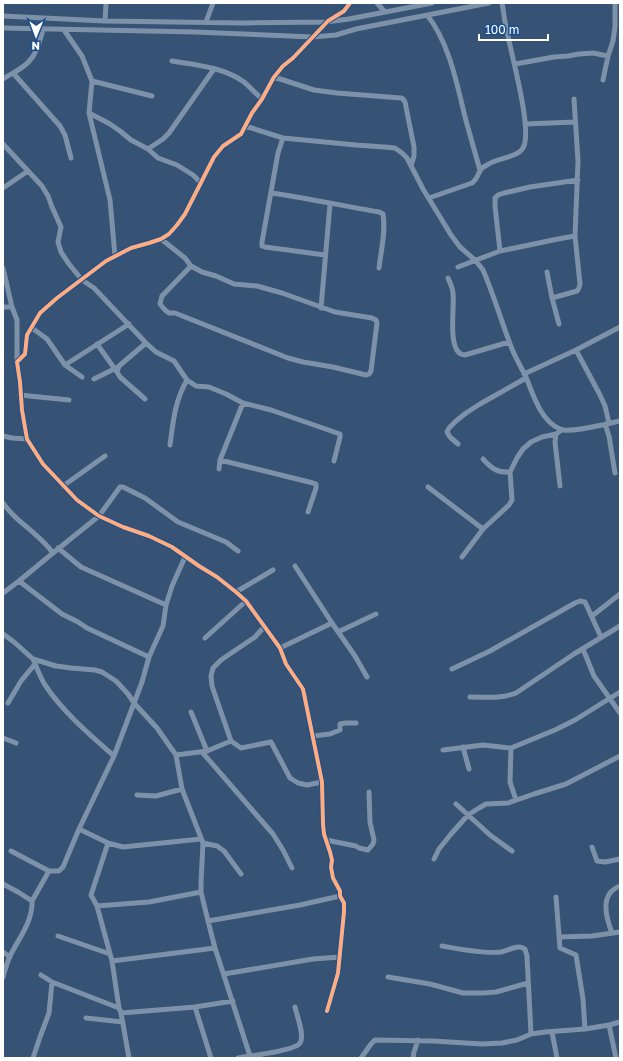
<svg xmlns="http://www.w3.org/2000/svg" width="623" height="1061" viewBox="0 0 623 1061" font-family="'Golos Text',sans-serif">
<style>
.lines{fill:none;stroke-linecap:round;stroke-linejoin:round}
.minor{stroke:#7d92a8;stroke-width:5}
.cycleway-casing{stroke:#1b4f8f;stroke-width:6}
.cycleway{stroke:#ffac80;stroke-width:4}
</style>
<rect width="100%" height="100%" fill="#365274"/>
<g class="lines">
<path class="minor" d="M377,3L385,12
M427,15C449,42 457,84 465,117C470,135 475,153 480,170
M3,16L105,21L243,23L326,22L349,19L432,3
M105,21L106,3
M206,22L213,3
M3,28L195,32L313,37L336,35L356,29L489,3
M64,30L82,56L92,81L89,113L110,200L115,256
M172,61C196,65 223,67 244,82C250,87 256,94 262,99
M515,64L554,57L568,56L579,54L593,53L608,56
M13,73L60,126L65,135L71,158
M274,77L314,90L337,93L401,98L403,99L405,102L414,147V156L411,166
M3,79C12,73 25,68 31,59C38,51 40,39 43,30
M603,80L608,56L613,41L615,27V3
M92,81L152,96
M89,113L110,124L120,131L131,140L148,149L158,158L177,165L193,175L201,183
M525,124L575,122
M245,126L283,138L356,145L384,147L395,148L402,153L407,158L423,189L451,235L460,247L476,261L483,270C493,293 500,317 509,341C513,354 520,365 526,377C533,395 541,421 560,429C569,434 609,423 620,421
M283,138L278,153L262,242V246L265,247L325,255
M3,144L42,186L48,196L52,207L61,227L58,242L61,252L69,264L82,280L94,288L146,343L156,352L174,361L187,380L196,386L209,387L226,394L243,403L271,410L337,433L340,434V437L334,461
M148,149L163,139L169,133L214,69
M3,188L28,171
M271,193C307,198 343,206 379,212L383,214C386,231 381,251 379,268
M429,198L472,183C479,177 476,177 480,171C481,169 485,166 487,165C496,158 517,158 523,148C533,132 512,57 508,36C505,25 504,14 502,3
M161,239L185,258L191,266L202,272L216,276L234,284L257,286L282,293L335,312L372,318L376,320L377,323L371,371L369,374L366,375L333,367L303,362L288,358L175,313H169L165,310L160,304L162,296L191,266
M500,251L495,206V198L498,195L504,193L530,187L578,180
M458,267L500,251L558,239L575,236
M3,268L12,307L17,320V362
M547,272L552,298L577,291L579,288L580,284L575,236L578,161L574,99
M448,278C450,283 453,288 453,294C455,306 446,355 465,355L509,342
M552,298L559,324
M3,307H12
M321,308L330,204
M32,328L47,339L65,365L82,377
M97,344L117,372
M576,350L600,395L605,406L609,423
M65,365L129,324
M524,374L576,350L620,327
M94,379L116,368
M20,395L69,400
M145,399L120,377L117,372L119,366L146,343
M605,424L609,436L615,473
M559,432L556,434L555,442L560,486
M3,436L12,438L27,439
M458,444L450,437L447,432L449,428L456,421L466,413L480,404L526,378
M170,445C173,422 175,400 187,380
M483,459C491,468 497,473 510,472
M220,460L313,483L316,484V488L308,512
M219,469L220,460L243,403
M63,486L105,456
M428,487L483,529
M3,503C10,513 19,521 28,528C37,536 46,543 53,553
M58,548L81,567L166,605
M462,557L483,529L509,505L512,500L510,472L517,458L523,449L531,442L542,437L556,434
M295,566L332,623L355,656L367,677
M19,581L62,614L78,622L87,628L149,657
M236,592L273,570
M3,593L19,581L53,553L99,516L120,487H123L145,498L178,522L226,542L238,551
M592,616L620,594
M264,627L255,637L221,660L213,668L211,676L212,686L231,741L241,748L271,742L290,778L298,783L307,785L322,782
M338,632L376,614
M3,634L14,642L33,659L56,666L71,668L95,670L102,672L116,681L128,694L134,703L157,728L171,748L176,755L182,789L203,843L201,882V892L208,921L215,948L250,1056
M205,638L246,601
M280,648L332,623
M583,649L594,676L620,713
M33,659C37,668 40,677 45,685C63,712 90,735 114,756
M452,669L490,651L575,603L580,601L585,602L601,637
M470,697C486,697 501,699 516,693L574,654L620,626
M8,703L21,681L35,664
M191,712L207,751
M313,736L330,734L340,730V724L346,723H356
M3,738L16,743
M463,747L469,769
M511,748L510,782L516,800
M443,750L483,745L511,748L555,730L575,720L620,692
M202,752L273,834L283,850L292,868
M176,755L207,751L231,741
M137,795L156,796L182,789
M456,804L490,835L512,851
M79,829L108,843L123,847L201,839
M326,840L356,846L359,848L368,850L373,844L374,840L370,822L369,792
M108,843L91,895L97,906L112,961L119,1008L121,1013L129,1058
M203,843L217,846L224,851L241,874
M592,847L597,861L605,862L620,859
M11,851L49,871H59L63,867L79,829L114,756L142,682L149,657L163,626L166,605L172,586L185,557
M434,859L439,849L451,834L468,815L479,808L486,804L508,803L534,794L566,784L620,756
M3,884L18,892L32,901C33,921 19,938 10,956C7,963 5,970 3,977
M556,897L560,948L576,955L583,999L585,1029
M32,901L49,871
M97,906L149,902L201,892
M208,921L300,905L340,896
M612,933C606,917 599,894 620,886
M58,936L110,954
M559,937L592,936L620,932
M442,946C459,949 484,954 501,952C510,950 517,944 525,949L527,956L531,1034
M3,952L10,957
M112,961L215,948
M224,974L313,959L340,957
M41,975L52,982L119,1008
M388,977L430,984L463,993H483L496,992L528,983
M195,1007L211,1058
M327,1011L338,973L344,912V903L340,896V891L333,878L331,867L332,860L330,852L324,834L323,824L322,782L303,689L286,664L280,648L246,601L236,592L217,577L199,566L172,547L149,536L123,527L99,516L77,500L43,464L27,439L22,410L20,382L17,362L25,354L27,335L40,313L57,298L106,261L131,248L149,243L161,239L169,234L177,225L185,214L214,157L223,146L241,134L252,113L262,99L274,77L283,66L293,58L328,21L344,11L350,3
M121,1013L195,1007L233,1001
M86,1018L123,1022
M609,1025L616,1058
M552,1032L557,1058
M33,1058L40,1037L49,1013L52,982
M238,1058C248,1056 295,1051 300,1043C305,1036 297,1016 295,1007
M361,1058L371,1044L375,1040L433,1041L482,1044L502,1043L517,1040L531,1034L545,1032L585,1029L609,1025L620,1022
M413,1058L414,1052L418,1040"/>
<defs>
<path id="cycleway" d="M327,1011L338,973L344,912V903L340,896V891L333,878L331,867L332,860L330,852L324,834L323,824L322,782L303,689L286,664L280,648L246,601L236,592L217,577L199,566L172,547L149,536L123,527L99,516L77,500L43,464L27,439L22,410L20,382L17,362L25,354L27,335L40,313L57,298L106,261L131,248L149,243L161,239L169,234L177,225L185,214L214,157L223,146L241,134L252,113L262,99L274,77L283,66L293,58L328,21L344,11L350,3"/>
</defs>
<use href="#cycleway" class="cycleway-casing"/>
<use href="#cycleway" class="cycleway"/>
</g>
<rect width="623" height="1061" fill="none" stroke="#ffffff" stroke-width="8"/>
<g transform="translate(36 36) rotate(181)" stroke="#1b4f8f" stroke-width="3" paint-order="stroke">
<path d="M0-3L7 15L0 10L-7 15Z" fill="#ffffff"/>
<text y="-6" font-size="11" font-weight="bold" text-anchor="middle" fill="#ffffff">N</text>
</g>
<path d="M479 34v6h69v-6" fill="none" stroke="#ffffff" stroke-width="2"/>
<text x="485" y="34" font-size="12" fill="#ffffff" stroke="#1b4f8f" stroke-width="3" paint-order="stroke">100 m</text>
</svg>
